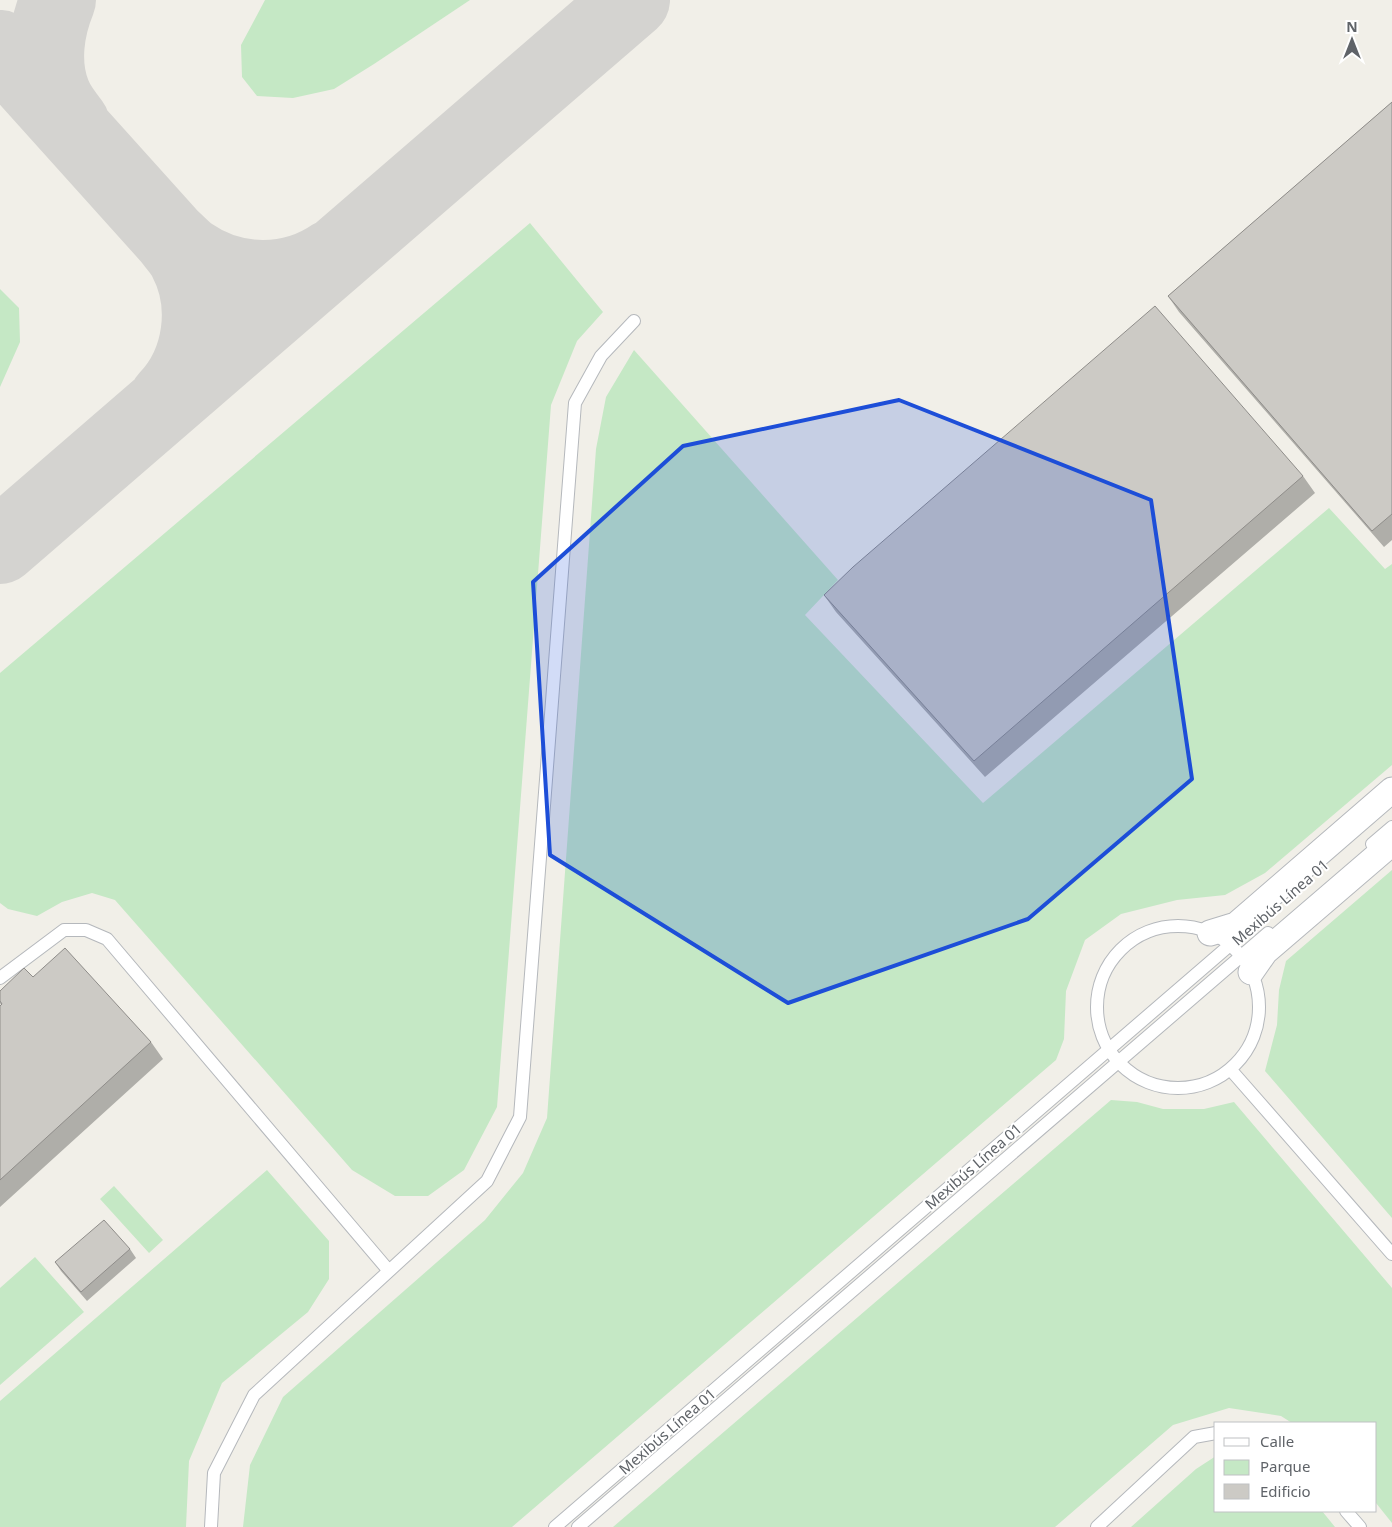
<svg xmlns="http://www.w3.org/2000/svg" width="1392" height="1527" viewBox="0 0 1392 1527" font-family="'Noto Sans',sans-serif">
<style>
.green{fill:#c5e8c5}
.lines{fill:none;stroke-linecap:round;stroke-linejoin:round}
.taxiway{stroke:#d4d3d0;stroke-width:76}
.service-casing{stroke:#b5b8bc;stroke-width:14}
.minor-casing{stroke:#b5b8bc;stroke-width:27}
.service{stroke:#fff;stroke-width:12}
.minor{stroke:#fff;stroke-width:25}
.wall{fill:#afaea9}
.building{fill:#cccac5;stroke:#8f8d8a}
.marked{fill:#1d4ed8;fill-opacity:0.2;stroke:#1d4ed8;stroke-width:4;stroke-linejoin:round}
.labels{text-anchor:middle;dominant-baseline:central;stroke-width:4;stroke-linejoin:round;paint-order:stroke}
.street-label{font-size:15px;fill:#5f6368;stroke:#fff}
</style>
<rect width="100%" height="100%" fill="#f1efe8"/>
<path class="green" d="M265,0H470L374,64L334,89L293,98L257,96L242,77L241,45Z
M530,223L603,312L577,341L551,405L497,1107L464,1170L428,1196H395L352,1170L115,900L92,893L62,902L37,916L8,909L0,903V673Z
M0,289L19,308L20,342L0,387Z
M634,350L838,580L805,615L983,803L1329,508L1385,569L1392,564V765L1265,873L1225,895L1177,900L1121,914L1085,940L1066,991L1064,1039L1056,1060L512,1527H243L250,1465L283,1397L485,1220L523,1173L547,1118L596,449L606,397Z
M1392,870V1218L1265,1071L1277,1025L1279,990L1286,961Z
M1111,1100L1137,1102L1163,1109H1204L1234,1102L1392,1288V1523L1376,1503V1423H1292L1281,1416L1229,1408L1173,1425L1055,1527H613Z
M267,1170L329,1241V1279L308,1312L222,1383L189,1461L186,1527H0V1401Z
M114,1186L163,1240L149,1253L100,1199Z
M35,1257L84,1312L0,1385V1288Z
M1216,1456V1511H1322L1335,1527H1131L1196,1469Z"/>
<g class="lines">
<path class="taxiway" d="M58,0C46,29 41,64 53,94C57,105 65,115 72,124
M0,48L170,237
M167,399C202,363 210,304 186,259C182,251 175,244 170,237C177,243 183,250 190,255C233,285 291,286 334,256
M0,546L632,0"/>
<defs>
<path id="service" d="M1372,844L1392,827
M1097 1007a81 81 0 1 1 162 0a81 81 0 1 1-162 0Z
M0,978L64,930H86L107,939L389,1271
M1230,1069L1392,1254
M1346,1511L1360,1527
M211,1527L214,1473L254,1395L487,1181L520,1117L575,403L601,356L634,321
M555,1527L1252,926
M578,1527L1268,933
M1097,1527L1194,1437L1216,1433"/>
<path id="minor" d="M1210,933L1236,925L1392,790
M1251,972L1265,952L1392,843"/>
</defs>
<use href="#service" class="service-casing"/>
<use href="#minor" class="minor-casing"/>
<use href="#service" class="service"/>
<use href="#minor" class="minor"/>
</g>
<path class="wall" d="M1392,102V540L1384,547L1179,312L1168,296Z
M1303,476L1315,493L985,777L836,612L824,595Z
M33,977L151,1042L163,1059L0,1207V1006L1,1005L0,1003V991Z
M130,1249L136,1258L87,1301L61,1271L55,1262Z"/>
<path class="building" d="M1392,102V514L1372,531L1168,296Z
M1155,306L1303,476L974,761L824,595L853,567Z
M65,948L151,1042L0,1180V1006L2,1004L0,1001V991L24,968L33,977Z
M104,1220L130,1249L81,1292L55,1262Z"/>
<path class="marked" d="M899,400L1151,500L1192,779L1028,919L788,1003L550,855L533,582L683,446Z"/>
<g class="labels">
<g class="street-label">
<text transform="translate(1280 902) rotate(-41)">Mexibús Línea 01</text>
<text transform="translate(973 1166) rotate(-41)">Mexibús Línea 01</text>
<text transform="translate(667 1431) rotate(-41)">Mexibús Línea 01</text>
</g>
</g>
<rect x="1214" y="1422" width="162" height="90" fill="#ffffff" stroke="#bfc1c3"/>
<rect x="1224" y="1438" width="25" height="8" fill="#ffffff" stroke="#bfc1c3"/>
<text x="1260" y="1447" font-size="15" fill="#5f6368">Calle</text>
<rect x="1224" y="1460" width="25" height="15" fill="#c5e8c5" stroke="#bfc1c3"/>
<text x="1260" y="1472" font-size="15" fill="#5f6368">Parque</text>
<rect x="1224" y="1484" width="25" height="15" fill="#cccac5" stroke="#bfc1c3"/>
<text x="1260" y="1497" font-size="15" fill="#5f6368">Edificio</text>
<g transform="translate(1352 40)" stroke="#ffffff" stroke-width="4" paint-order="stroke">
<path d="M0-4L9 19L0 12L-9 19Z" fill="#5f6368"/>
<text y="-8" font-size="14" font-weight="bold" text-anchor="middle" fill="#5f6368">N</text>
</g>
</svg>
